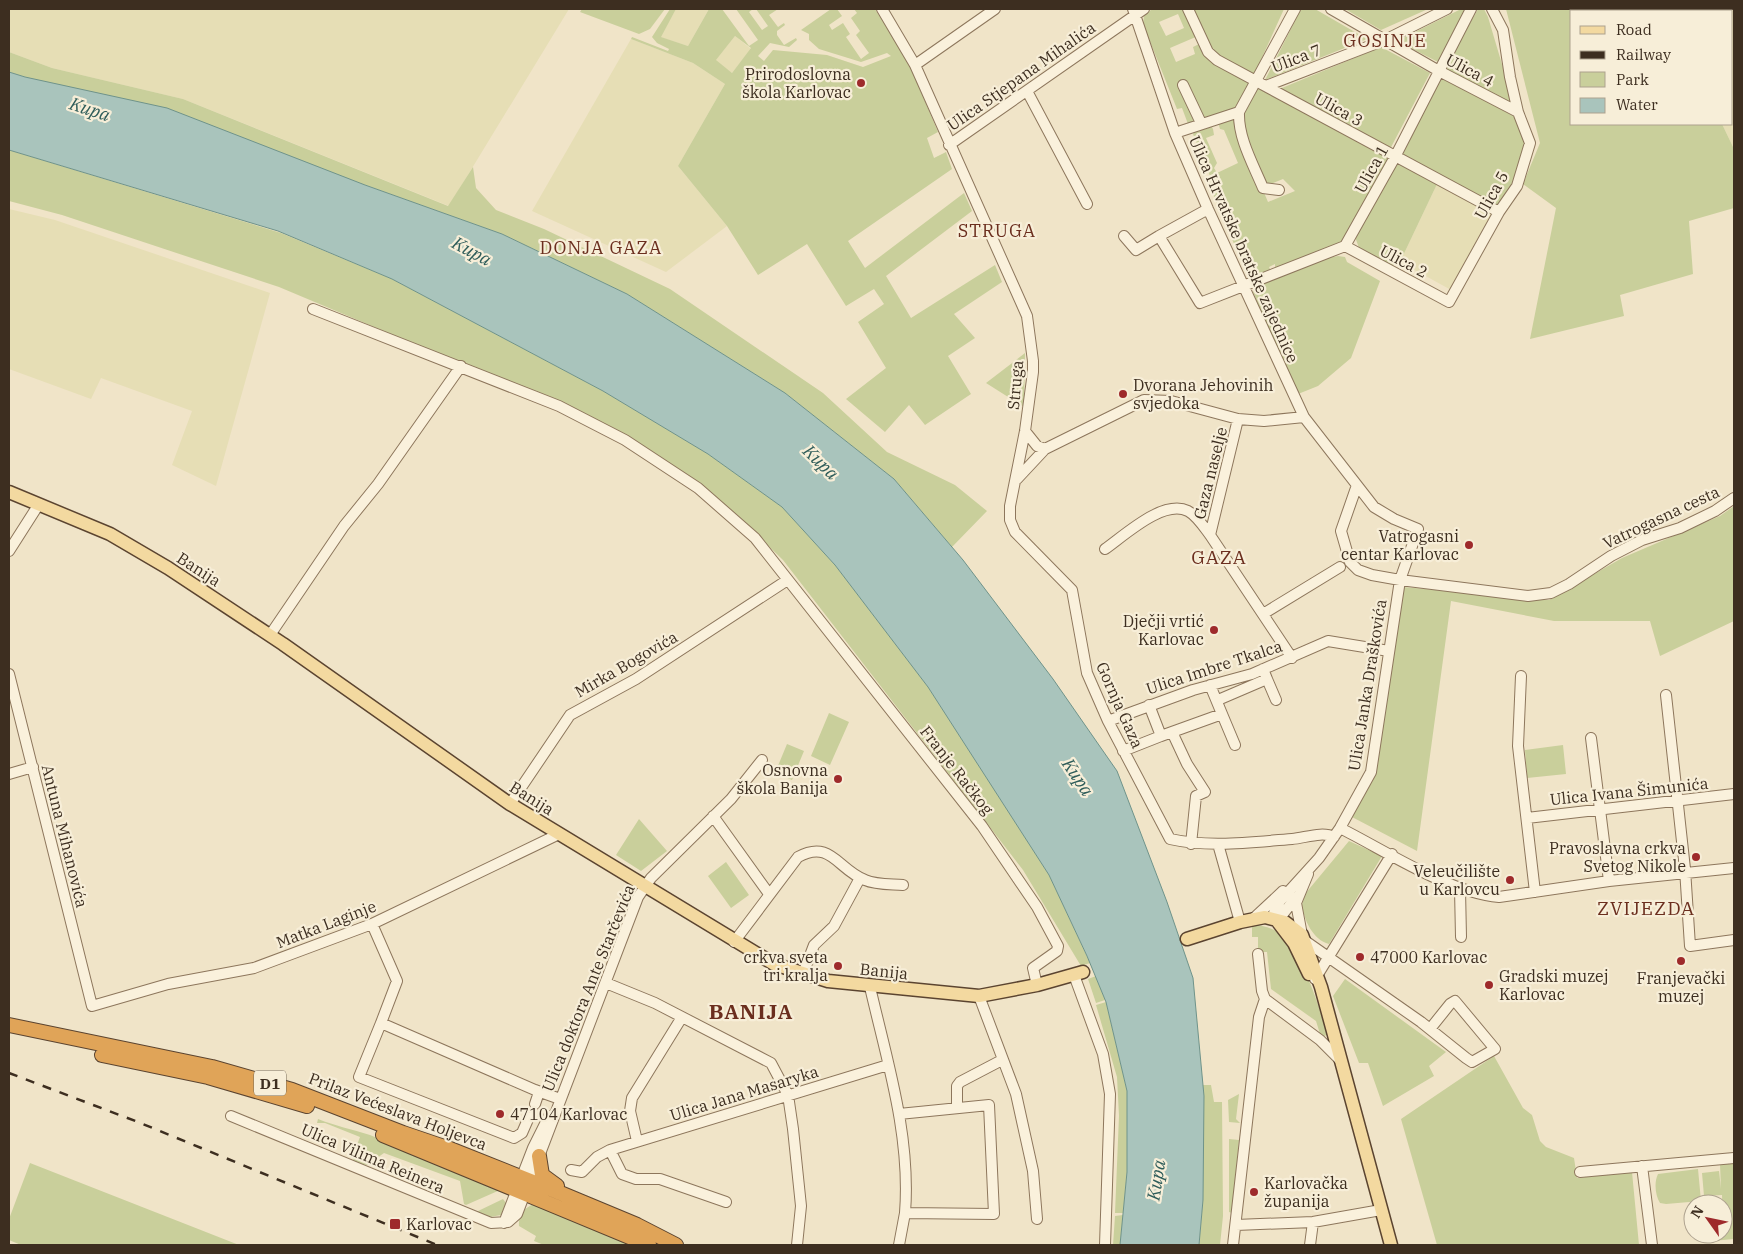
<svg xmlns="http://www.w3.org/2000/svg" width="1743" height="1254" viewBox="0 0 1743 1254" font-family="'IBM Plex Serif',serif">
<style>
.farmland{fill:#e6deb5}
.green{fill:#c9cf9b;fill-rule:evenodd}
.water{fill:#a9c4bc;stroke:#6f938a}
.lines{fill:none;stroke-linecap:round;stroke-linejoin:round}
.minor-casing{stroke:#8d765c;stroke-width:12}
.major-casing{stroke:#5b4430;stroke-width:15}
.highway-casing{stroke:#5b4430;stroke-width:16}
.minor{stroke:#faf1dc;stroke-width:10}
.major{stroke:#f3d9a0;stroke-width:12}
.highway{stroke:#e0a458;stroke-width:14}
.rail{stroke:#3d2e20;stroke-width:2.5;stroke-dasharray:9 9;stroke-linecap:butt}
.poi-dot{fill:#9e2a2b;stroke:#f7eed8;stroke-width:2}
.labels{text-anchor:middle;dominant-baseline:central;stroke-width:4.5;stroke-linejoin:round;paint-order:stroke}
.shield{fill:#f7eed8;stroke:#756857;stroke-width:1}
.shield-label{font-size:15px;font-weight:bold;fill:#3d2e20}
.street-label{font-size:16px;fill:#3d2e20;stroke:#f7eed8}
.poi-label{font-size:16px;fill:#3d2e20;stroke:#f7eed8;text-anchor:end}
.neighbourhood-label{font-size:18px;letter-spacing:1px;fill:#6b2e1e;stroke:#f7eed8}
.water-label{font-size:18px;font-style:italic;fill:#2f5d5a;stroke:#f7eed8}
.quarter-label{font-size:19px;letter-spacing:1px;fill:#6b2e1e;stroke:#f7eed8}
.district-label{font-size:21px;font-weight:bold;letter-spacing:1px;fill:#6b2e1e;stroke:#f7eed8}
</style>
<rect width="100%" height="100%" fill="#f0e4c8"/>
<path class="farmland" d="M9,9H569L449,206L183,99L52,68L9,52Z
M676,9H709L688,46L660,37Z
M1674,9H1734V149L1722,124H1732V11H1675Z
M735,36L751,49L732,73L715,61Z
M631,39L693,63L725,84L678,166L727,226L666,272L532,211Z
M1438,182L1493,212L1494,216L1453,291L1400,262Z
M9,209L55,220L270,293L216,486L172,465L192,411L101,378L91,399L9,369Z"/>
<path class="green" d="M582,9H665L650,29L639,34L580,12Z
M670,9H676L661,37L688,46L709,9H722L749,46L758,40L736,9H753L749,12L762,30L768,26L756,9H778L769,15L778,27L784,23L785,25L777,31V35L784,45L796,38L797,40L789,47L770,43L758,56L764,61L773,50L827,55L863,67L891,56L887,53L861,62L819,49L809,40V34L801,30L831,9H837L842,16L829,25L832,30L843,23L850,34L846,37L861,59L869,53L856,35L860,31L851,18L857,13L854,9H875L908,61L938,132L927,138L934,158L946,152L952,169L848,241L865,268L964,193L972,211L886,276L911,318L995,265L1002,282L954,314L975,338L948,356L971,394L925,425L909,405L885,432L846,399L886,368L858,322L884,304L874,289L846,306L807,244L758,275L727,226L678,166L725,84L693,63L631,39L632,37L668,51L669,49L657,43L652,37ZM735,36L751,48L732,73L716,60Z
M1152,9H1183L1198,36L1170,48L1176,62L1195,54L1193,47L1201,43L1252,84L1239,108L1188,124L1182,108L1177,109L1143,24L1144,16ZM1178,14L1184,28L1166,36L1159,22Z
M1192,9H1284L1254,75L1212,51Z
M1301,9H1315L1367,39L1265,80Z
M1345,9H1428L1381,30Z
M1461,9H1466L1438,62L1397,41Z
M1478,9H1484L1488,17L1514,105L1446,72L1447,64Z
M1506,9H1674L1675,11H1572V124H1722L1734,149V208L1689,221L1693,274L1620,295L1624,316L1530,339L1556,208L1523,184L1540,143Z
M1381,47L1430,73L1389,151L1277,90Z
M9,52L52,68L183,99L448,206L473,167L476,188L496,210L544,229L670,289L823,393L887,452L955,485L987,511L952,547L894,479L785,393L627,294L502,234L365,185L9,72Z
M1441,77L1519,119L1527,143L1520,171L1499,208L1399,156Z
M1257,86L1390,156L1342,242L1275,270V264L1269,267L1271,271L1249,279L1206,178L1210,176L1193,134L1196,129L1211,126L1213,129L1214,135L1206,138L1217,163L1214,168L1217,173L1238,163L1224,130L1220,129L1218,122L1234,116L1241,138L1268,202L1295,191L1283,179L1268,185L1263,181L1240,116Z
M9,150L281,233L392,279L603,391L708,454L782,507L835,565L928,687L1049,875L1090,963L1081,966L1023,870L783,560L758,536L700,485L560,405L279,287L62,215L9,201Z
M1395,162L1438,182L1400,262L1391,266L1359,248L1354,234Z
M1338,256L1345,257L1347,262L1380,281L1351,358L1318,386L1298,394L1295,392L1253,292L1258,286L1323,259Z
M1025,353L1024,407L986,383Z
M1734,506V621L1660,656L1650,621H1554L1451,601L1417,851L1352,817L1374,778L1403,587L1549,600L1622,558L1720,516Z
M829,713L849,722L830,765L811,756Z
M787,744L804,751L792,780L775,773Z
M1563,745L1566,774L1527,778L1525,750Z
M639,819L667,851L641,871L616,855Z
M1349,841L1382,856L1329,944C1313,940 1304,920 1302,905L1305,894Z
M726,862L749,895L731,908L708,876Z
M1252,924C1264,926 1275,928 1284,937C1302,955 1321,1009 1327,1035L1321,1037L1316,1021L1271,989L1267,952H1258V937H1252Z
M1096,976L1105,1000L1096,1003L1088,979Z
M1345,979L1446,1052L1429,1066L1434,1076L1383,1106L1368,1063H1359L1333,996Z
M1106,1002L1127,1091V1172L1123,1213H1115L1119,1116L1117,1077L1096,1005Z
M1494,1056L1523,1108L1532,1115L1540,1141L1546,1147L1574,1158L1577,1178L1632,1172L1639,1245H1437L1401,1119Z
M1203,1085H1211L1214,1102H1222L1223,1216L1220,1245H1199L1203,1200Z
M1239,1094L1236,1119L1240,1123L1229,1122L1228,1100Z
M318,1119C335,1126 352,1129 370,1135L500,1190L466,1205L464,1204L460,1181L384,1153L367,1165L353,1163L354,1153L360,1137L325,1123H317Z
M1229,1139L1239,1140L1232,1213L1229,1212Z
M30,1163L239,1245H21L9,1240V1219Z
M1734,1163V1239L1701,1242V1234H1723L1722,1195L1704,1196L1702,1173L1719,1171L1721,1189L1720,1164Z
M1698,1169L1701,1201L1666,1204L1660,1203C1655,1195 1654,1182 1658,1174Z
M503,1199L506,1203L501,1215L490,1217L476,1212Z
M534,1204L638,1245H544L534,1241L536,1236L519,1226C518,1215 524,1208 534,1204Z
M1123,1215L1120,1245H1113L1115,1216Z"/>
<path class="water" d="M9,72L25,77L167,108L365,185L502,234L627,294L785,393L894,479L963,560L1053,679L1117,771L1167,902L1193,978L1204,1096L1203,1200L1199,1245H1120L1127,1172V1091L1106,1002L1087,956L1049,875L928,687L835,565L782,507L708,454L603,391L392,279L278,231L9,150Z"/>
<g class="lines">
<defs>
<path id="minor" d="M882,9L915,65L1027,316L1033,361V372L1025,431L1010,506V520L1015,532L1072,590L1087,673L1108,721L1170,839C1210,848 1252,842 1292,839C1305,838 1322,831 1334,837
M1133,9L1175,133L1208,209L1304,417L1374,507L1394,519L1418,529L1400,580L1371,772L1340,828L1319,858L1280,901L1274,913V919
M1188,9L1208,52L1217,60L1499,212
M1331,9L1439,71L1518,112
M915,65L995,9
M1183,85L1201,123
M1266,86L1385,40L1447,9
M1027,91L1087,204
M1175,133L1239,112
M949,145L1144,9
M1279,190L1263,188C1253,164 1238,138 1239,112L1295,9
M1208,209L1159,236L1200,303L1345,246L1395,157L1471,9
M1124,236L1136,250L1159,236
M1345,246L1449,302L1499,212L1517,186L1530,143L1518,112L1510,77L1503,30L1492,9
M313,309L559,406L625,440L698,488L755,538L982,826L1037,907L1058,946L1057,951L1033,968L1037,985
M1025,431L1037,446L1045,449
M1017,479L1045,449L1144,400L1171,401L1238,419L1264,421L1304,417
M1356,488L1341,531L1350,562L1358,570L1372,575L1400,580L1528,596L1551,593L1569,584L1611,556L1642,540L1680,528L1715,511L1734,498
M1210,535L1238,419
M1105,549C1125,535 1163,499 1188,511C1197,516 1204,527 1210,535L1292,658
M9,551L39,504
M1263,614L1340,567
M270,635L344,526L378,484L461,366
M9,674L92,1006L168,984L254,968L372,924L559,834
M1521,676L1518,746L1535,892
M1267,679L1276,700
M1666,695L1685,869L1690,946L1734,940
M1218,700L1267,679L1263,669
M1149,705L1161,736L1172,732L1187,764L1205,792L1196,796L1191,844
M1222,714L1235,745
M1108,721L1193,690L1252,674L1328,641L1389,651
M1172,732L1222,714L1210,685
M1591,738L1609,881
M1123,751L1161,736
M9,774L33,767
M510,804L570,715L636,679L786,581
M713,816L769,894
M1527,818L1734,794
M1340,828C1386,851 1449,893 1499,897L1609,881L1734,868
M1218,844L1240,922
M1460,889L1461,937
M1253,919L1283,891
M1274,919L1283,914L1296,897
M372,924L397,981L381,1023L535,1090L560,1099
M1302,935L1296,903L1308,874
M1301,938L1421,1022L1466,1058L1472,1062L1495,1049L1455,1001L1450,1004L1430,1029
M734,942L798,857C831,839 838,870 865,880C876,885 891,884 903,885
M803,974L814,945L834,926L860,878
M1074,975L1103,1054L1110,1094L1105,1245
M1315,979L1392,854
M606,983L655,1003L771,1063L788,1095L793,1129L801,1206L797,1245
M870,987C887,1061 911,1136 905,1213L994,1214L989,1105L899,1114
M979,996L1016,1094L1033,1171L1037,1219
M1265,999L1320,1040L1341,1061
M381,1023L359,1077L514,1138L522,1133L529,1117
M535,1104L539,1092
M957,1107V1086L960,1082L1002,1060
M231,1116L491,1223L508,1222L517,1214L638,897L651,878L731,799L762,760
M637,1141L630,1111L632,1098L682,1017
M610,1150L622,1174L636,1179H660L726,1202
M1642,1166L1652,1245
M571,1170L582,1172L597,1157L610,1150L888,1065
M1580,1172L1734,1158
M504,1223L533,1148L549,1116
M1236,1225L1313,1222L1381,1210
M899,1245L905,1213
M1233,1245L1259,1017L1265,999L1262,991L1258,954
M1310,1245L1313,1222"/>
<path id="major" d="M9,492L110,534L168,568L283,644L510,804L774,964L828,981L979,996L1037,985L1083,972
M1278,922L1294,943L1309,974
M1187,939L1240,922L1265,917L1285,922L1302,935L1321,987L1391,1245"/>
<path id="highway" d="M9,1025L212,1067L292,1090L403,1133L450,1149L553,1190L637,1225L676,1245
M102,1055L208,1077L307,1106
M383,1135L649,1245
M539,1156L542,1175L557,1186"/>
</defs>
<use href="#minor" class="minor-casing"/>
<use href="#major" class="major-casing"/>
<use href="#highway" class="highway-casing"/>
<use href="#minor" class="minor"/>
<use href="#major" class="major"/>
<use href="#highway" class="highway"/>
<path class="rail" d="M9,1073L138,1122L437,1245"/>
</g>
<g class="poi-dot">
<circle cx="861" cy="83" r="5"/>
<circle cx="1123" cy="394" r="5"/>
<circle cx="1469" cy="545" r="5"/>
<circle cx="1214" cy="630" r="5"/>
<circle cx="838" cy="779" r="5"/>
<circle cx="1696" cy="857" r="5"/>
<circle cx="1510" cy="880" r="5"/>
<circle cx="1360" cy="957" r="5"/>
<circle cx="1681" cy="961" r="5"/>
<circle cx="838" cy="966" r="5"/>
<circle cx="1489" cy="985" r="5"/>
<circle cx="500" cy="1114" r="5"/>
<circle cx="1254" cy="1192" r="5"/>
<rect x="389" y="1218" width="12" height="12" rx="2.5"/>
</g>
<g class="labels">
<rect class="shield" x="254" y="1070.5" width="32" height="25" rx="4"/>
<g class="shield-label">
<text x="270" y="1083">D1</text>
</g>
<g class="street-label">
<text transform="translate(1296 58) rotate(-21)">Ulica 7</text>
<text transform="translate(1470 70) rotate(28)">Ulica 4</text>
<text transform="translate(1021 76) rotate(-35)">Ulica Stjepana Mihalića</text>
<text transform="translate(1339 109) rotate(29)">Ulica 3</text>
<text transform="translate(1371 169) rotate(-61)">Ulica 1</text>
<text transform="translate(1491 195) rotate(-61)">Ulica 5</text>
<text transform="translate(1244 249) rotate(66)">Ulica Hrvatske bratske zajednice</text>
<text transform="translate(1404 261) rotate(28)">Ulica 2</text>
<text transform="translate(1015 385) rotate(-85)">Struga</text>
<text transform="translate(1210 473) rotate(-76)">Gaza naselje</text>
<text transform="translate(1661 517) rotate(-25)">Vatrogasna cesta</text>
<text transform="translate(199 569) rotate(33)">Banija</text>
<text transform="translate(626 664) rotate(-30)">Mirka Bogovića</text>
<text transform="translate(1214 667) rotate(-18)">Ulica Imbre Tkalca</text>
<text transform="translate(1367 685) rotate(-81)">Ulica Janka Draškovića</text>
<text transform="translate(1120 705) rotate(66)">Gornja Gaza</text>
<text transform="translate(957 770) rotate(52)">Franje Račkog</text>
<text transform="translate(1629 791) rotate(-6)">Ulica Ivana Šimunića</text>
<text transform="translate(532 798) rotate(32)">Banija</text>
<text transform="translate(65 836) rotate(76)">Antuna Mihanovića</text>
<text transform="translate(326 924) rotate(-21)">Matka Laginje</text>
<text transform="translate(884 971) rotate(6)">Banija</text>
<text transform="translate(588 988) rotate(-68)">Ulica doktora Ante Starčevića</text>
<text transform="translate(744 1093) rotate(-17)">Ulica Jana Masaryka</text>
<text transform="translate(398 1111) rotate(21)">Prilaz Većeslava Holjevca</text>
<text transform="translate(373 1158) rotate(23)">Ulica Vilima Reinera</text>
</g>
<g class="poi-label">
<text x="851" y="74">Prirodoslovna<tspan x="851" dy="18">škola Karlovac</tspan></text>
<text x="1133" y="385" text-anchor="start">Dvorana Jehovinih<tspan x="1133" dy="18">svjedoka</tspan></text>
<text x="1459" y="536">Vatrogasni<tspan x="1459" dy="18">centar Karlovac</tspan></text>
<text x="1204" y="621">Dječji vrtić<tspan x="1204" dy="18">Karlovac</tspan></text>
<text x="828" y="770">Osnovna<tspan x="828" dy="18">škola Banija</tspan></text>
<text x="1686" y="848">Pravoslavna crkva<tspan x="1686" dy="18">Svetog Nikole</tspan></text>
<text x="1500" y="871">Veleučilište<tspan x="1500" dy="18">u Karlovcu</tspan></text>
<text x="828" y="957">crkva sveta<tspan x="828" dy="18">tri kralja</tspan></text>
<text x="1370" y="957" text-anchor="start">47000 Karlovac</text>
<text x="1499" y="976" text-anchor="start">Gradski muzej<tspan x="1499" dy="18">Karlovac</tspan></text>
<text x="1681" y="978" text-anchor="middle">Franjevački<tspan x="1681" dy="18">muzej</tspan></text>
<text x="510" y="1114" text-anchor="start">47104 Karlovac</text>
<text x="1264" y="1183" text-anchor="start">Karlovačka<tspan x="1264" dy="18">županija</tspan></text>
<text x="406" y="1224" text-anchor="start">Karlovac</text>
</g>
<g class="neighbourhood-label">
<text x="1385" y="40">GOSINJE</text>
<text x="997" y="230">STRUGA</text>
<text x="601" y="247">DONJA GAZA</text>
</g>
<g class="water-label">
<text transform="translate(90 109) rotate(18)">Kupa</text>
<text transform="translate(472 251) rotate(28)">Kupa</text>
<text transform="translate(821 462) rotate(44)">Kupa</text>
<text transform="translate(1078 777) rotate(56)">Kupa</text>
<text transform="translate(1156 1180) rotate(-81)">Kupa</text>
</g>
<g class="quarter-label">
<text x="1219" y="557">GAZA</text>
<text x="1646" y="908">ZVIJEZDA</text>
</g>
<g class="district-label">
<text x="751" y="1011">BANIJA</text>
</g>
</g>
<rect width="1743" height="1254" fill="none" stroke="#3d2e20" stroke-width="20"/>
<rect x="1570" y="10" width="162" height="115" fill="#f7eed8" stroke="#ada18e"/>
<rect x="1580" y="26" width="25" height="8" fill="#f3d9a0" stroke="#ada18e"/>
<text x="1616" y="35" font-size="15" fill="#3d2e20">Road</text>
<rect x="1580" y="51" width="25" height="8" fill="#3d2e20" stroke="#ada18e"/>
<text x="1616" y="60" font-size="15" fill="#3d2e20">Railway</text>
<rect x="1580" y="72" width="25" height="15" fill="#c9cf9b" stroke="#ada18e"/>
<text x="1616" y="85" font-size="15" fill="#3d2e20">Park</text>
<rect x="1580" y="98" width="25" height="15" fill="#a9c4bc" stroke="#ada18e"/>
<text x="1616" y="110" font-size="15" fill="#3d2e20">Water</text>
<g transform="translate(1708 1219) rotate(303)"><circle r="24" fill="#f7eed8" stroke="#ada18e"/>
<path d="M0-4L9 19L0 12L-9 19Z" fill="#9e2a2b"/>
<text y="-8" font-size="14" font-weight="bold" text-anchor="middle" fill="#3d2e20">N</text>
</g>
</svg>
